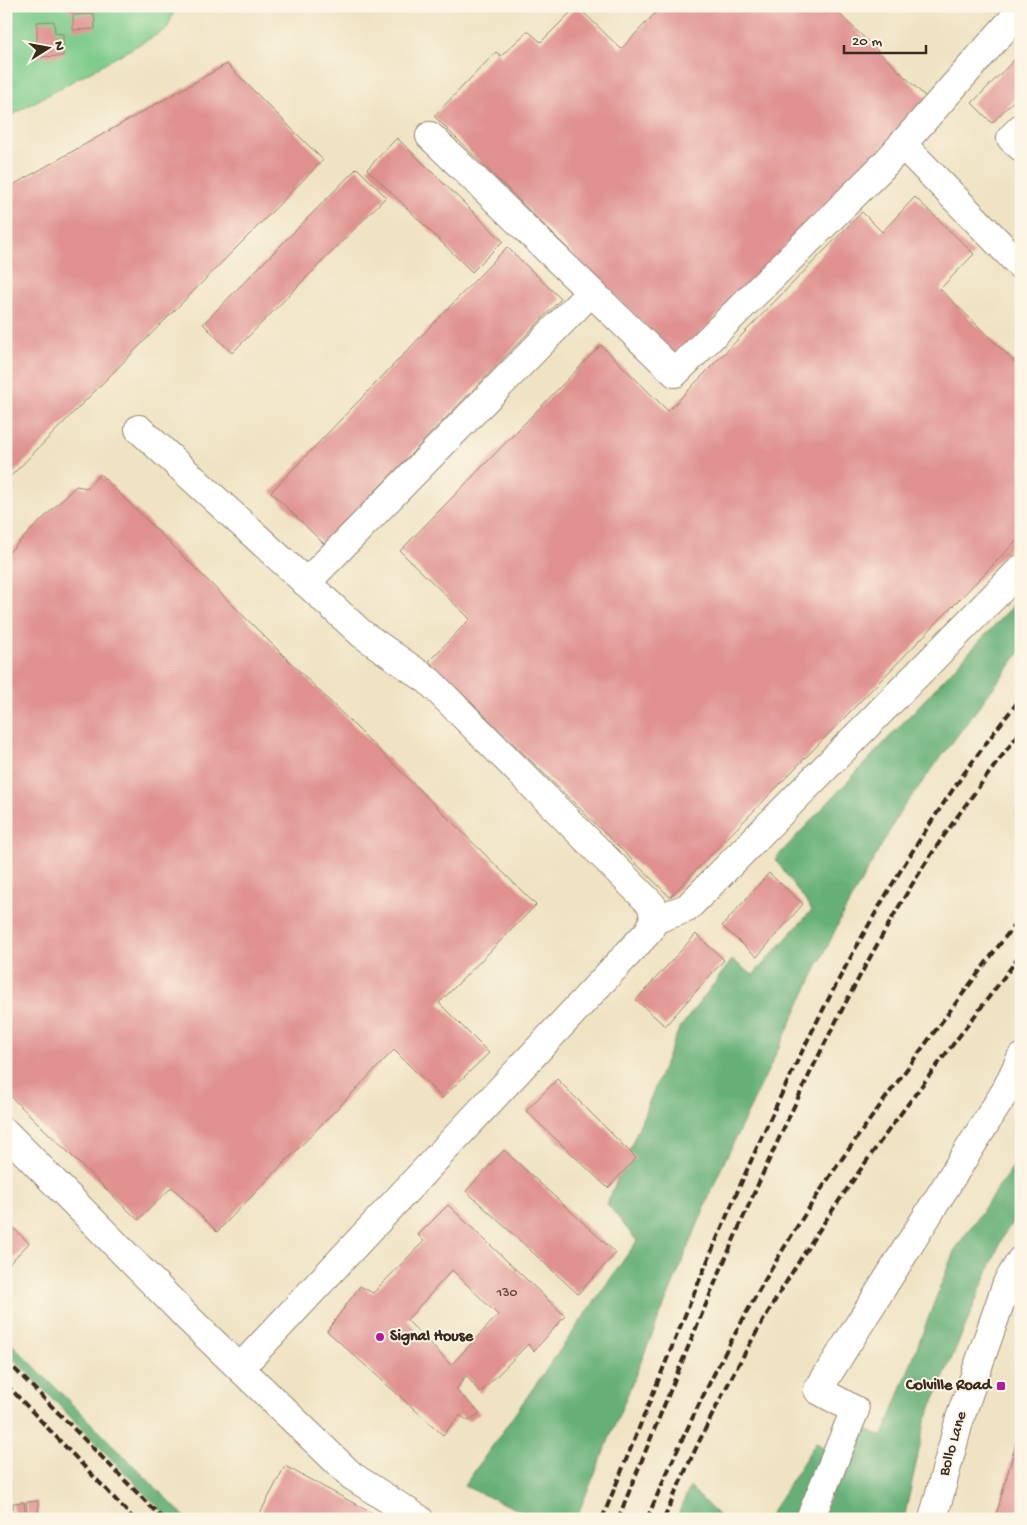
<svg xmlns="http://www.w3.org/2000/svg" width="1027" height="1525" viewBox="0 0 1027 1525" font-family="'Gochi Hand',sans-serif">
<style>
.green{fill:#7ecc8c;stroke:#5c7b55}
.forest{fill:#66b078;stroke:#506d4b}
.building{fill:#df908f;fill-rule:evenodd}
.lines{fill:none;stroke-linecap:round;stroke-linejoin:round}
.minor-casing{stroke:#958670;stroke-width:30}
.minor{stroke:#fff;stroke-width:28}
.rail{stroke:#3b2a1e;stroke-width:4;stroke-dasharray:8 4;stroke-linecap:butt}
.poi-dot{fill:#b5179e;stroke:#fcf5e5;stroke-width:2}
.labels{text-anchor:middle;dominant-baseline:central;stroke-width:4;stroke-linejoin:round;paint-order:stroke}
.number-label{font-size:14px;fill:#64443a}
.poi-label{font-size:16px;font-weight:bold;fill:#3b2a1e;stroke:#fcf5e5;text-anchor:start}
.street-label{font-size:16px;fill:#3b2a1e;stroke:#fcf5e5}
</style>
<rect width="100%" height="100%" fill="#fcf5e5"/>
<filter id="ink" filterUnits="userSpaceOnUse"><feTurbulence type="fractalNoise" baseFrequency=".02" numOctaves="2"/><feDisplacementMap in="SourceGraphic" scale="10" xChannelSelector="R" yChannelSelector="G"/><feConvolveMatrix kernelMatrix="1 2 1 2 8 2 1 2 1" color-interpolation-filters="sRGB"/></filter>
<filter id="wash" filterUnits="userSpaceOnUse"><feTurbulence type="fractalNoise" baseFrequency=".0096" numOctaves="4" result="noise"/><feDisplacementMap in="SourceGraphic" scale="20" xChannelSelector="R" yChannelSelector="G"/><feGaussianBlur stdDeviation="1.12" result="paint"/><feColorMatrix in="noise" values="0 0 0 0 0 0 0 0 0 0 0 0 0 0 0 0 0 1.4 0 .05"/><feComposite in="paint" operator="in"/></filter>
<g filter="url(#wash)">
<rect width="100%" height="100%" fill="#efe3c3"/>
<path class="green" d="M6,6H176L167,29L6,118Z"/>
<path class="forest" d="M1021,597V651L902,809L843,914L719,1173L576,1519H539L464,1486L637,1241L607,1204L679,1029L732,960L753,975L812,910L775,859Z
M1021,1155V1211L1003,1236L925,1422L904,1519H820L861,1428L883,1436L954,1251Z
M6,1338L187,1519H170L6,1351Z
M816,1442L832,1455L793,1519H767Z
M690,1487L722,1519H676Z"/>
<g id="blocks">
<path class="building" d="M69,6H100V11L69,12Z
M577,6L621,49L662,6H831L928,99L677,357L434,116L496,52L501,56L528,31L541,42Z
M94,14L95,29L73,30V15Z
M54,21L55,33L63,34V56L37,57V22Z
M1021,53V93L992,123L972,103Z
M227,64L323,160L6,481V192L13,185Z
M397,138L503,241L472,272L367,169Z
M357,168L386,197L232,353L203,324Z
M915,197L974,254L940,289L1021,368V536L670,897L429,661L470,619L400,551L601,345L668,411L862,212L882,232Z
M507,247L561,299L324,544L271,492Z
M100,474L536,905L439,1003L489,1053L442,1098L394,1050L217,1232L172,1187L138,1220L6,1092V555L76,486L87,488Z
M769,873L803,904L757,957L722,926Z
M696,934L724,960L665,1026L636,1000Z
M557,1079L636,1158L608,1188L526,1111Z
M504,1150L616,1253L578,1294L466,1191Z
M448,1205L565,1316L534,1351L528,1344L480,1393L466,1375L456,1390L480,1413L468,1421L460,1415L443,1435L327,1331L360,1286L373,1293L424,1241L418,1235ZM452,1270L498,1315L451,1365L407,1320Z
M6,1221L29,1243L6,1267Z
M1020,1429L1021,1519H995Z
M285,1466L383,1519H257Z
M38,1501L39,1519H28L26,1502Z
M24,1502L26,1519H14L13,1503Z"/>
</g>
</g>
<g filter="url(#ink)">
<use href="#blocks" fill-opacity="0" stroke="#958670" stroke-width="1"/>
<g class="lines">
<defs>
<path id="minor" d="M1021,128L1011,138L1021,147
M430,136L675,373L883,166L1021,10
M902,144L1021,266
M139,429L362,634L429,681L652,905L654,920L649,931L240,1368
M306,583L591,292
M654,920L687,908L1021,569
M6,1133L190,1320L352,1476L419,1519
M810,1519L855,1410L818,1390L1005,1092L1021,1058
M933,1519L960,1418L1007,1283L1021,1260"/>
</defs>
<use href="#minor" class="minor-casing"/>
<use href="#minor" class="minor"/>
<path class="rail" d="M6,1360L163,1519
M6,1384L134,1519
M602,1519C718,1236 827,939 1021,698
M618,1519C702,1312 788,1095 901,903C936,843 979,786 1021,731
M647,1519C699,1396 761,1276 837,1166C896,1082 959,999 1021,916
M664,1519C716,1397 778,1287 854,1179C907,1102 966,1029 1021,954"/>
</g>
</g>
<g class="poi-dot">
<circle cx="380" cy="1337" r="5"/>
<rect x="996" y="1381" width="10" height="10" rx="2.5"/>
</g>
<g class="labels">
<g class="number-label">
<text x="507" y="1293">130</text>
</g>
<g class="poi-label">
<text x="390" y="1337">Signal House</text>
<text x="991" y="1386" text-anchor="end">Colville Road</text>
</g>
<g class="street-label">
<text transform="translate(954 1444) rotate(-74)">Bollo Lane</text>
</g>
</g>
<rect width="1027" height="1525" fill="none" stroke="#fcf5e5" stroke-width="25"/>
<g transform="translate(48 48) rotate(79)" stroke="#fcf5e5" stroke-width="4" paint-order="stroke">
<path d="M0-4L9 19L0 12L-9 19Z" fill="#3b2a1e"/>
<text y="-8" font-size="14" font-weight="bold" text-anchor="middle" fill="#3b2a1e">N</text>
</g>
<path d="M844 45v8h82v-8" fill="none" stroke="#3b2a1e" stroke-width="2.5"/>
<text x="852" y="45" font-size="15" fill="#3b2a1e" stroke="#fcf5e5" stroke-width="4" paint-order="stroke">20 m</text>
</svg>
